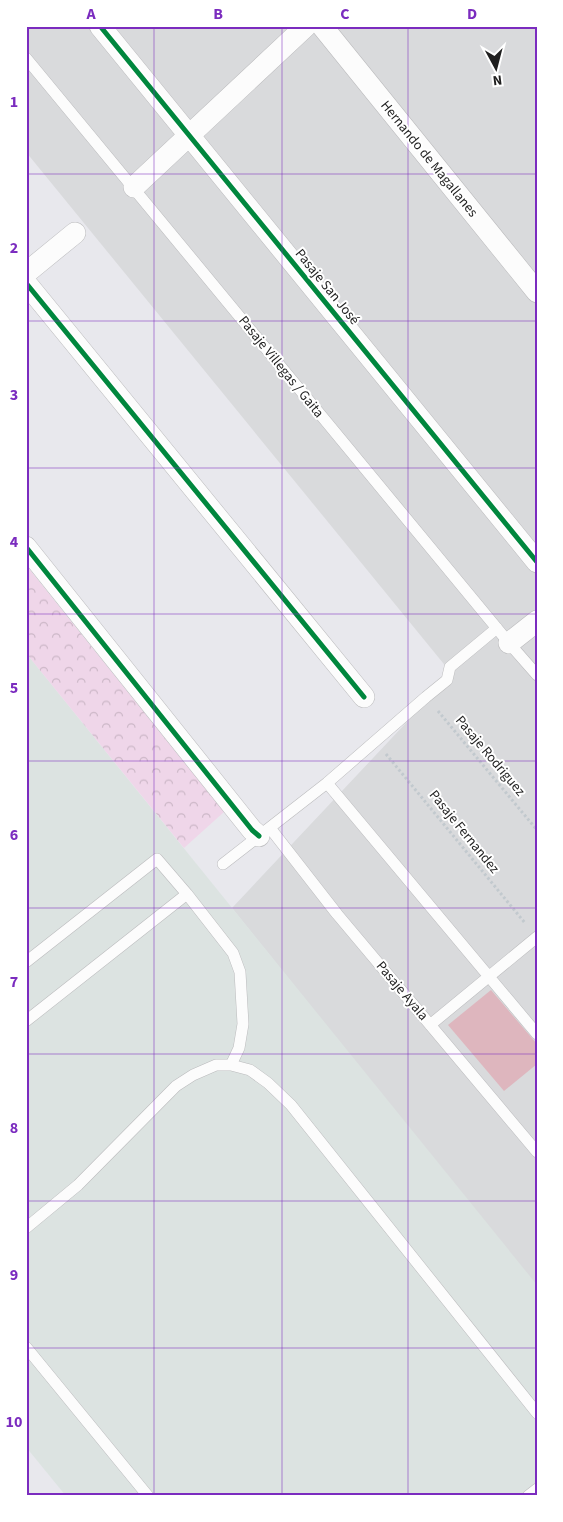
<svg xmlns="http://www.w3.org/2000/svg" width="563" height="1522" viewBox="0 0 563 1522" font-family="'Source Sans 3',sans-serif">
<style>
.residential{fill:#d9dadc}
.industrial{fill:#dce3e1}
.park{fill:url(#park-crowns)}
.pitch{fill:#deb6be}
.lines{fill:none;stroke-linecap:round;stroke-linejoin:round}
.service-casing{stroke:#bbbbbd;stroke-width:12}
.minor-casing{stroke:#bbbbbd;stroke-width:22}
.path{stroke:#c2c9ce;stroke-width:3;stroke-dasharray:2.5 2.5;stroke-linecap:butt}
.service{stroke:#fcfcfc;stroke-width:11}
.minor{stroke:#fcfcfc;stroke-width:21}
.cycleway-casing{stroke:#fff;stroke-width:8}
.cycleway{stroke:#00873e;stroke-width:5}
.grid{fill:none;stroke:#7b2cbf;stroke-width:1;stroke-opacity:0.55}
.labels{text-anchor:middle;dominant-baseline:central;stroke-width:4;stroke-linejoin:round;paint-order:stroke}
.street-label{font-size:14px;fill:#1f1f1f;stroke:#fff}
.neatline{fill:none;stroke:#7b2cbf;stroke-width:2}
.grid-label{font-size:16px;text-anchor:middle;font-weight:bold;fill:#7b2cbf}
</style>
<defs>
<pattern id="park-crowns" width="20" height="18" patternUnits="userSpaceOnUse" patternTransform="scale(1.25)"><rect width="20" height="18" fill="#efd6e9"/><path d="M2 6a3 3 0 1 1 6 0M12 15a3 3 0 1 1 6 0" fill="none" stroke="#ccb7c7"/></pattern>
</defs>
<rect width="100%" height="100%" fill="#e8e8ed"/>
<path class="residential" d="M26,26H537V1288L232,908L452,674L26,152Z"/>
<path class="industrial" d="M26,653L537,1285V1496H66L26,1447Z"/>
<path class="park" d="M26,565L224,812L184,848L26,653Z"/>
<path class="pitch" d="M491,990L537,1044V1064L504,1091L448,1025Z"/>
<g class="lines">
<defs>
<path id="service" d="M26,58L509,643L537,675
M327,783L537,1034
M270,828L337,914L537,1152
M223,864L327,783L426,697L447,680L450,667L497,628
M26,962L157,859L187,894L233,953L240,972L243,1024L239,1048L231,1065L250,1070L268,1083L291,1105L537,1413
M26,1021L187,894
M430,1025L537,937
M26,1228L78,1185L176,1086L193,1075L216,1065H231
M26,1347L148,1496
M528,1496L537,1489"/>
<path id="minor" d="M100,26L537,562
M322,26L537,292
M134,187L306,26
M26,273L75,233
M26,283L364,697
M26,547L252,830L259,836
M509,643L537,621"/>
</defs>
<use href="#service" class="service-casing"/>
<use href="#minor" class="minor-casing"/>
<path class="path" d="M438,711L537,830
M386,754L525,923"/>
<use href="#service" class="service"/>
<use href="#minor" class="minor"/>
<defs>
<path id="cycleway" d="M100,26L537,562
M26,283L364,697
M26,547L252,830L259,836"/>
</defs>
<use href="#cycleway" class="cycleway-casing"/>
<use href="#cycleway" class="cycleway"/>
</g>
<path class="grid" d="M154,26V1496M282,26V1496M408,26V1496M26,174H537M26,321H537M26,468H537M26,614H537M26,761H537M26,908H537M26,1054H537M26,1201H537M26,1348H537"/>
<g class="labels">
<g class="street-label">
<text transform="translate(429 159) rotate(51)">Hernando de Magallanes</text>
<text transform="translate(327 287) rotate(51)">Pasaje San José</text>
<text transform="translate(281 367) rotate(51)">Pasaje Villegas / Gaita</text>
<text transform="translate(490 756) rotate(50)">Pasaje Rodriguez</text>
<text transform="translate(464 832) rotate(51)">Pasaje Fernandez</text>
<text transform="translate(402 991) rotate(50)">Pasaje Ayala</text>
</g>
</g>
<rect width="563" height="1522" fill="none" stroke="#ffffff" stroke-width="55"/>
<g transform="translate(496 68) rotate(173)" stroke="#ffffff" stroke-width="4" paint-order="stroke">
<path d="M0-4L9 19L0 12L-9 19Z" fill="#1f1f1f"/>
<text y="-8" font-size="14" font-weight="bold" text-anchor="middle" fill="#1f1f1f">N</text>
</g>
<rect x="28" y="28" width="508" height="1466" class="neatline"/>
<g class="grid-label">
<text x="91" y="19">A</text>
<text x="218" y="19">B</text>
<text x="345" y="19">C</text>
<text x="472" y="19">D</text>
<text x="14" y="107">1</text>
<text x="14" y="253">2</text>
<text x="14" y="400">3</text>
<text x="14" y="547">4</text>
<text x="14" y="693">5</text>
<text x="14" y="840">6</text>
<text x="14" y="987">7</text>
<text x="14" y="1133">8</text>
<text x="14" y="1280">9</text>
<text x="14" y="1427">10</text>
</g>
</svg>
